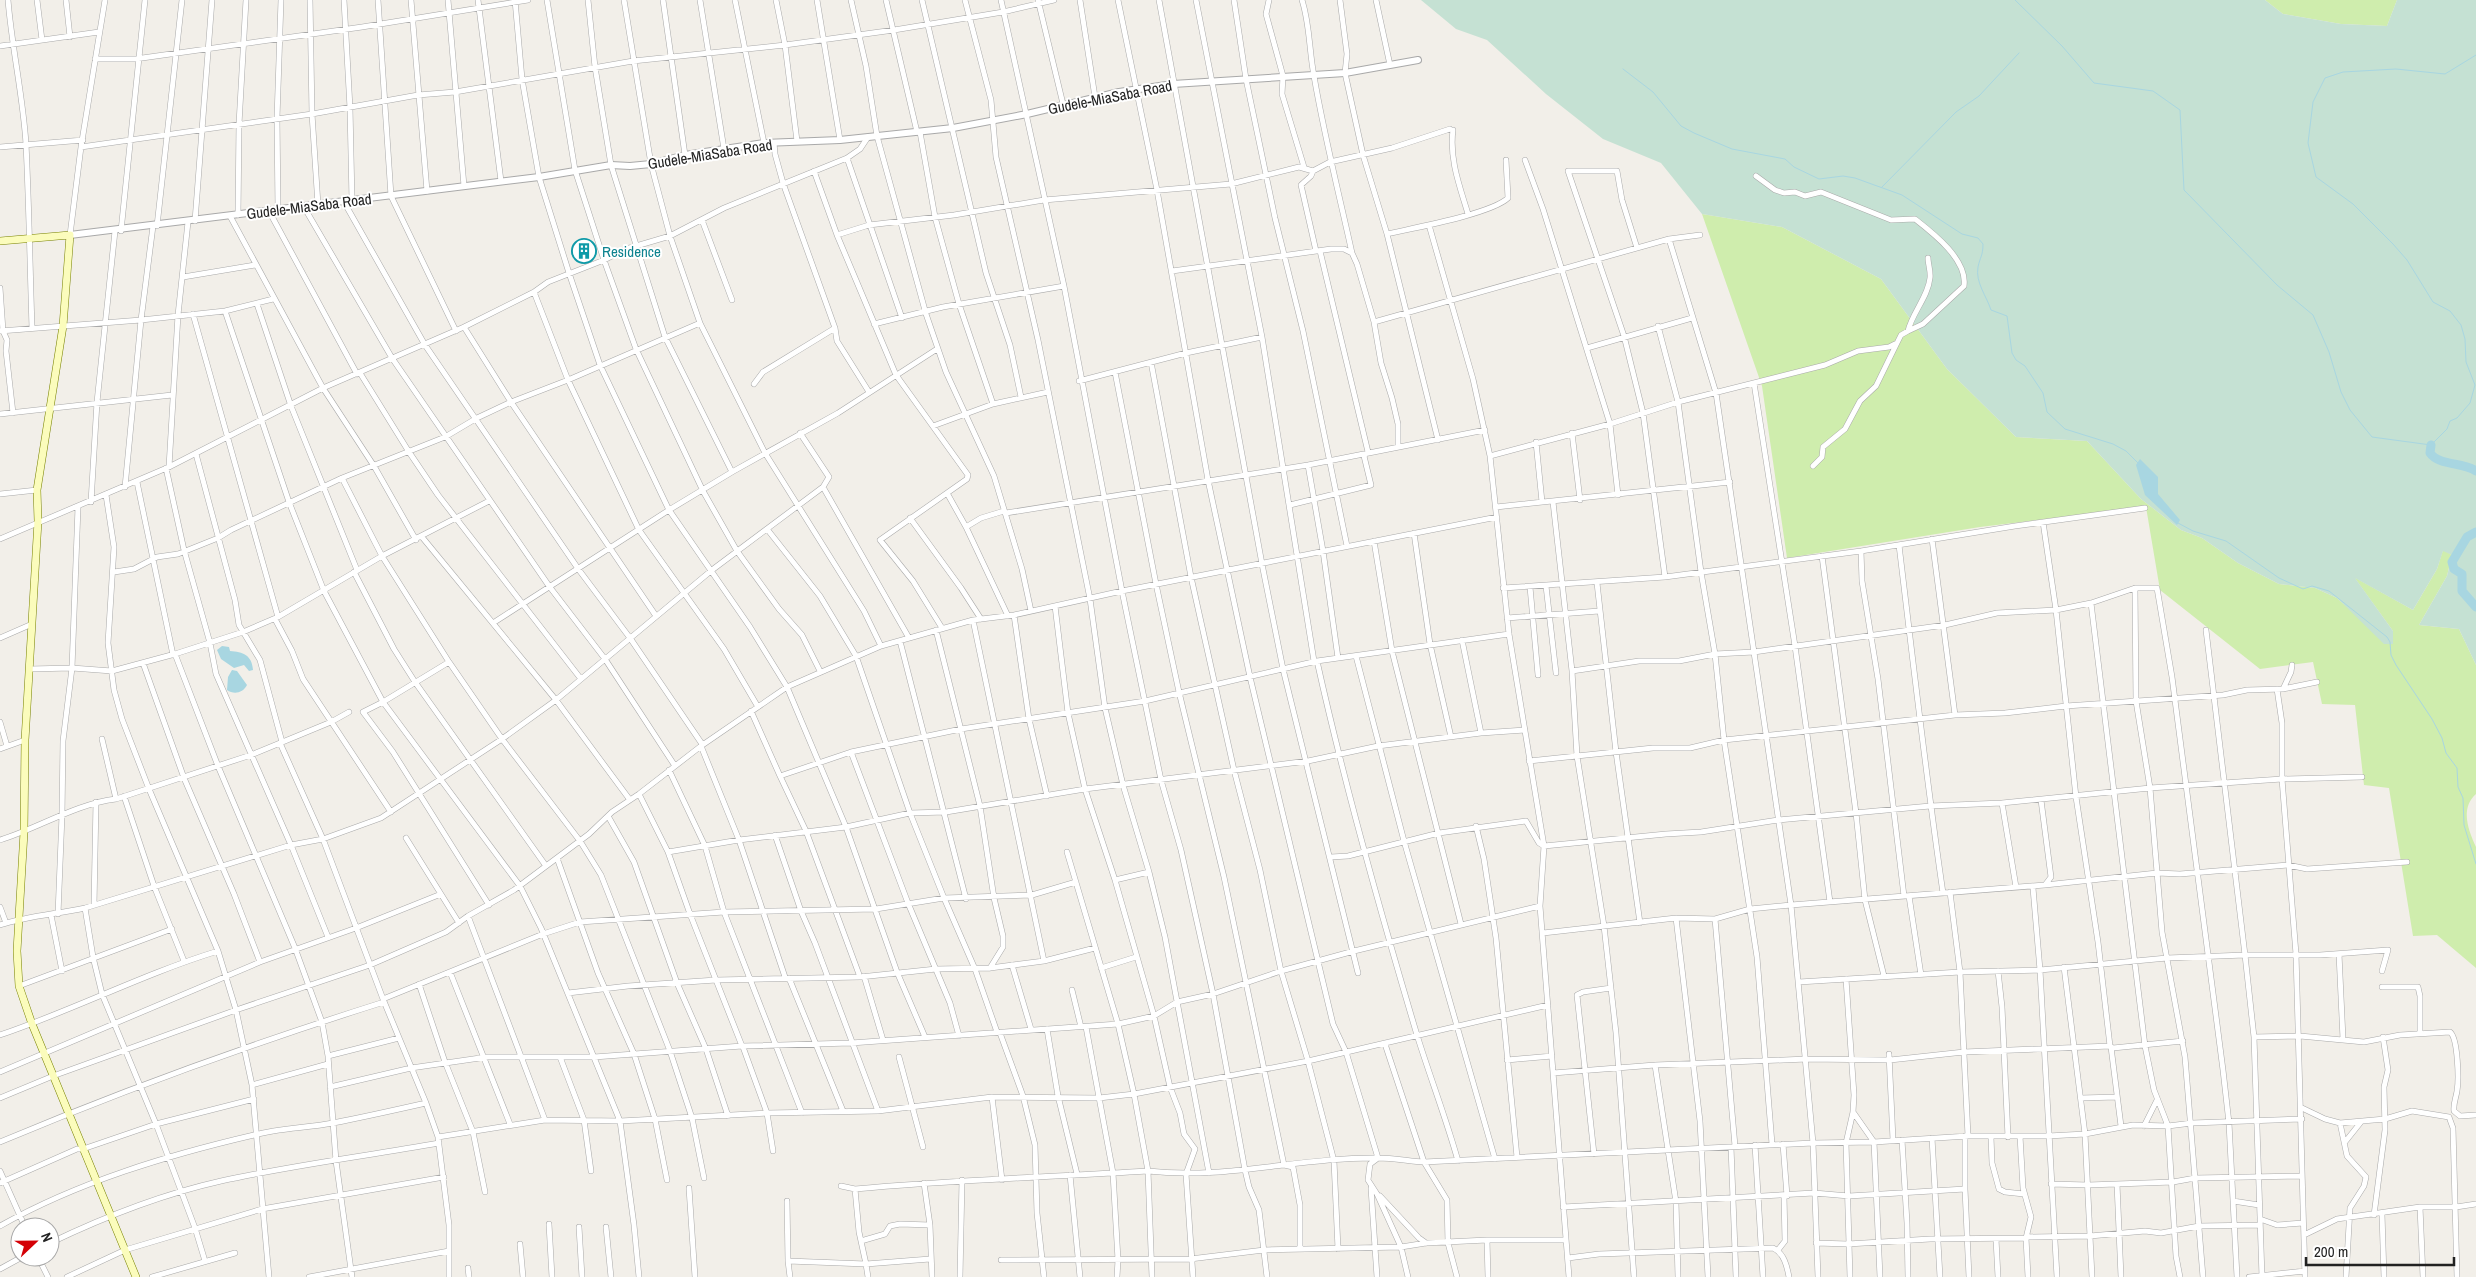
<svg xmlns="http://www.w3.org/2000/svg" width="2476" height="1277" viewBox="0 0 2476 1277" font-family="'Archivo Narrow',sans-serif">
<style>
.grass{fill:#cfedad}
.wetland{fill:#c5e1d3}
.water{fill:#a8d6e1}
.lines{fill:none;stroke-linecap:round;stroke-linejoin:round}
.stream{stroke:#a8d6e1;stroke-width:1}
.river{stroke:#a8d6e1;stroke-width:9}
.minor-casing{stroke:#a9a9a9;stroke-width:6}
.tertiary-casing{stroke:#a9a9a9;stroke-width:8}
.secondary-casing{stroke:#788200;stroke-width:8}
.minor{stroke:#fff;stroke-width:5}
.tertiary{stroke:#fff;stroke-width:6}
.secondary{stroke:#fbfcbc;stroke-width:7}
.labels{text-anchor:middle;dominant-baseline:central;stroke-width:4;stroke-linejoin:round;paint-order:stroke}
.street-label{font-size:15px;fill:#222;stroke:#fff}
.culture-label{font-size:15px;fill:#0d838f;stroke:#fff;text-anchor:start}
</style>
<rect width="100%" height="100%" fill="#f2efe9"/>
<path class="grass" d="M2265,0H2397L2387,26L2341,24L2283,14Z
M1702,214L1782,227L1881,279L1947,369L2016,437L2087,441L2141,499L2181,530L2202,538L2238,563L2279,584L2315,588L2337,598L2359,618L2393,631L2354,577L2413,610L2437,569L2443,550L2452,555L2447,576L2419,625L2459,629L2476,665V794C2460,808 2468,830 2476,847V968L2437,935L2413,936L2389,788L2364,785L2355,705L2322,704L2313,662L2260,669L2160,590L2146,507L1980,527L1787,558L1762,386Z"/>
<path class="wetland" d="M1421,0H2265L2283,14L2341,24L2387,26L2397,0H2476V665L2459,629L2419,625L2447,576L2452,555L2443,551L2437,569L2413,610L2355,578L2393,631V644H2384L2337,598L2315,588L2279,584L2238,563L2202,538L2181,530L2141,499L2087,441L2016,437L1947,369L1881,279L1782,227L1702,214L1661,163L1603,139L1546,94L1487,40L1456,29Z"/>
<path class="water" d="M2140,459L2158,477V494L2180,520L2177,525L2145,495L2136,465Z
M222,646L229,647L230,651C243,652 252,655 253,670L249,671L244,665L234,668L221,659L217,650Z
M232,670L237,671L247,685C243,693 234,695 227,690L228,677Z"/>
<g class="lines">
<path class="stream" d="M2015,0L2062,46L2094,83L2153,91L2180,110L2184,190L2277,285L2313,315L2329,352L2341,392L2350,410L2372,437L2431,445L2447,429L2450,421L2457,418L2470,403L2475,385L2466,362L2465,339L2461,325L2450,311L2433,302L2407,260L2393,244L2353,204L2316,177L2308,143L2313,102L2325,78L2343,72L2396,69L2445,74L2476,55
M1623,69L1653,92L1681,126L1694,133L1732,149L1785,159L1794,167L1819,179L1843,176L1855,178L1902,195L1962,234L1978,238L1983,244C1983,256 1980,257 1978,267C1975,282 1987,297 1991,310L2007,316L2012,353L2016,360L2025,366L2043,393L2047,412L2065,429L2113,444L2126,451L2138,463
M1882,187L1956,112L1979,96L2019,53
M2178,523L2193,531L2226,541L2279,578L2303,589L2312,586L2329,591L2387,637L2390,642L2391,655L2396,665L2432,719L2442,738L2446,753L2457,768L2458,787L2463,798L2464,825L2476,864"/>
<path class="river" d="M2431,445L2430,453C2439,466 2463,462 2476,471
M2476,532L2467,537L2452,562L2454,569L2462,574V591L2476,607"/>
<defs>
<path id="minor" d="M8,0C12,49 23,96 26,144C29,205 30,267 32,328
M37,0L42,40
M66,0L70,37
M310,0L312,114L318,205
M344,0L350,108L352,201
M378,0L391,196L456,331
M411,0L427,191
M448,0L464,186
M478,0L501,181
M515,0L522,79L539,177L569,273L600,365L669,510L750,627L787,687L846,827L897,972L925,1037
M547,0L575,170L604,260L636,349L703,491L737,551L779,609L802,635L820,671
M588,0L595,67L611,165L665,337L732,472L838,413L937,349
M624,0L651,164L670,236L700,323L765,453L864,611L881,646
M663,0L685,155
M700,0L724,149
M735,0L764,143
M776,0L785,45L797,141
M817,0L840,140
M851,0L866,66L877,136L926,314L946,372L994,476L1022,569L1031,611
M886,0L917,132
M922,0L986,273L1010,345L1021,397
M965,0L991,100L996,157L1038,340L1090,599L1105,708L1123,785L1149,872L1165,937L1209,1173
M1001,0L1064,286L1122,591L1161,780L1181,850L1213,994L1245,1170L1249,1187L1259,1210L1267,1277
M1038,0L1063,104
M1080,0L1095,97
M1118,0L1157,190L1208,480L1250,677L1333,1024L1346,1052L1378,1158L1370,1164L1368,1180L1377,1194L1401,1247L1408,1277
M1159,0L1262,564L1283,669L1358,973
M1196,0L1262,337L1314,661
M1234,0L1246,79L1275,218L1303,331L1347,546
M1269,0L1266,14L1283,76L1282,94L1304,167
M1302,0C1310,25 1309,50 1314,76C1324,135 1339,194 1352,253
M1340,0L1347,54L1345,73L1363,155L1387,234L1438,440
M1376,0L1390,65
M0,46L99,32
M95,59H135L362,27L528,0
M1453,130C1449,159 1460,187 1468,214
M920,132L935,217L959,304L993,404
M774,143L775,154L783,183L835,328L837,341L869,392
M0,147L83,140
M81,147L312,114L418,95L455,92L633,61L785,45L894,30L1003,12L1054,0
M847,158L902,318
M1525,160L1543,209L1610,424L1618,495
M814,171L837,235L896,375L968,475L967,479L880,540L913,581L942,628
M1313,171L1311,176L1301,185L1316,251
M344,202L425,345L579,570L630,638L702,744
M304,207L392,358L549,586L605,659L675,766
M278,210L277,118L281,0
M269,211L357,374
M238,215L239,124L246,0
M230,216L323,388L374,466L416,540
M702,220L732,300
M195,221L212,0
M1429,225L1473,379L1490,456L1509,634L1544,846L1540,906L1569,1277
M157,226L182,0
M121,231L145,0
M1387,234C1413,228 1491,214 1508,198L1506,160
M70,235L81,147L105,0
M837,235L869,225L954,215L1044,200L1231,184L1299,167L1313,171L1330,162L1392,148L1450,129
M1669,239L1716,393L1791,905L1813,1143L1818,1277
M1637,248L1622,200L1617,171H1568L1624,336L1643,413L1665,577
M1172,271L1331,249H1344L1352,253L1357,264L1374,322L1381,363L1392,398L1398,424V445
M183,277L255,265
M0,288L3,331L7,340L6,351L13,413
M534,292L568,380L639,530L724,649L758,707
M257,304L291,406L357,570
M225,311L289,502L324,591L383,702L363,712L393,752L489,905
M193,314L278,617
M1374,322L1669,239L1700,235
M874,324L943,307L1064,286
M1658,326L1678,402L1701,572L1715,654L1724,740L1757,957L1772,1144
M464,327L511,402L656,616
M0,331L141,320L225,311L273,299
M1908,331C1912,313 1928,297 1930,278C1931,272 1928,264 1928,258
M1587,348L1692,318
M1151,362L1191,577L1234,770L1260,870L1281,971L1308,1061L1334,1161L1338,1249
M1115,372L1156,584L1179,692L1224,877L1284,1165L1293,1167L1300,1205V1249
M360,373L409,452L438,495L581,679
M1079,381L1186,353L1262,337
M1754,383L1795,646L1830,902
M754,384L763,372L835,328
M0,414L172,395
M933,426L993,404L1048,392
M1572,433L1580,500
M1536,442L1542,502
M196,454L235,600L239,625L260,660L282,742
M1490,456L1610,424L1678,402L1825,365L1858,351L1889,347L1897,343L1901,335L1908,331L1923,324L1964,286C1968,260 1933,233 1915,219L1891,220L1821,192L1805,196L1795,192L1784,193L1775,190L1756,176
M1308,465L1323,551L1338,658
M1813,466L1822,457L1823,447L1845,429L1860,401L1876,386L1897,343
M169,467L178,315L188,222
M166,468L184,550L210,643L216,674L291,845L328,937
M342,478L382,556L449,662L502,739L580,841L601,875L670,1051L692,1118L704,1178
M137,482L173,655
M125,487L141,320L153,226
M823,487L909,638
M947,493L966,527L1008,616
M0,494L37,490
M106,495L114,547L108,643L114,690L122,719L149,789L218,951L236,1010L252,1085L269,1277
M91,502L97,402L115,231
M1553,502L1572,671L1577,756L1604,926L1616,1033L1634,1277
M1290,505L1371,485L1364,456L1368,452L1320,251
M1496,507L1730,482
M910,518L961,588L981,619
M2043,522L2056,610L2076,797L2098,942L2110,1046L2113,1048L2183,1041
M966,527L981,518L1004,511L1006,513L1308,465L1485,430
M767,529L820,596L856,656L910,813L944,898L975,969L997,1032
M1414,533L1430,644L1451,737
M422,537L556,700L630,800
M0,539L169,467L323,388L464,327L534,292L548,282L604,260L626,249L670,236L724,208L847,158L860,149L868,137
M1932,539L1955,715
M1374,541L1392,651L1461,924
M1899,545C1913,661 1926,777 1943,893
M1861,551L1862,581L1878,679L1904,896
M1822,556L1856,813L1865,900L1884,976
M114,572L134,569L157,557L178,554L218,538L231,530L342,478L445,437L477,418L511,402L568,380L700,323
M354,572L394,649L415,682L546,866
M1597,583L1616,752L1640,923
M1546,586L1556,673
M1530,587L1538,675
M1503,588L1665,577L1861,551L2015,526L2145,508
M2135,588L2136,701L2150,788L2162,932L2185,1057L2203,1277
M2091,603L2145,1046L2154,1090L2168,1126L2176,1256L2180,1277
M1055,606L1068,713L1085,789L1115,880L1154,1016L1170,1087L1180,1113L1184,1134L1195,1149L1186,1174L1193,1277
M1014,615L1029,719L1047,796
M1507,618L1599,611
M275,619L292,651L303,679L391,812
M973,620L1044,961
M493,623L669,510L732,472
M936,630L980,806L994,898L1003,936V947L990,968
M0,638L32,624
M1462,640L1481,733
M900,641L966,899
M175,654L218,766L295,948L322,1022L328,1056L336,1161L352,1277
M1356,656L1404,841L1495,1159
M1317,661C1345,787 1380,911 1417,1035C1430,1077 1446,1118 1458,1161
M449,662L383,702L520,886L541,928L620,1121L634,1225L639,1277
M143,663L184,778L234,894L260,962
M30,669L72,668L112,671L175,654L243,632L278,617L382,556L489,501
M1572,671L1639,661H1679L1715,654L1754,652L1945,625L1997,613L2056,610L2091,603L2135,588H2157L2172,677L2223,1070L2229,1123L2237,1277
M2277,689L2282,723V779L2296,954L2305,1277
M2283,689L2291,672L2292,665
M751,711L780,776
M0,722L7,746
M102,739L116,799
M280,743L323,839L383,999L426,1103L438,1137L449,1225V1277
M701,746L739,840L785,977
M0,749L25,740
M851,752L908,903L950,1003L959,1036
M1529,761L1653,748H1690L1724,740L1955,715L2005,713L2066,706L2223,695L2247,690L2283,689L2317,682
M669,770L705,846L724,912L802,1113
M639,794L668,852
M124,796L154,886L184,961
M2002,803L2016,887
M608,816L634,862L677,983L706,1049L728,1116
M1476,826L1484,859L1496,938L1517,1157
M775,835L801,911L815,943L878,1111
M406,838L459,923
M0,840C39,828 75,804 116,799L251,755L331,722L349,712
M1067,852L1118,1024L1134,1094L1148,1171L1152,1277
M1331,857L1348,856L1439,833L1526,821L1539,843L1544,846L1666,834L1701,832L1778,820L1930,806L2002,803L2150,788L2282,779L2362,777
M557,858L598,973L634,1054L655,1119L667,1180
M1115,880L1149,872
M2045,885L2157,873L2180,874L2288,865L2307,869L2407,862
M2033,888L2040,970L2057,1277
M1950,892L1960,972L1968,1136
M1909,896L1921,975
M94,905L96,802
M0,907L6,923
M85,908L93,957L102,994L156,1124L195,1228L205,1261
M58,914L62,815L63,741L72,668L78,507
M51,915L62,971
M468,916L545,1120
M1676,918L1700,1121L1708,1277
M1715,919L1735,1146
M0,925C27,916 57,914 85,908L291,845L323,839L381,818L502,739L556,700L712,570L823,487L829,477L800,433
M1543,933L1676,918L1715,919L1750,909L1791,905L2045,885L2051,877L2041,800
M2339,954L2343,1039
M1012,965L1031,1029
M2064,967L2085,1134L2092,1277
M1101,968L1136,957
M1998,971L2002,1007L2008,1137
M450,972L510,1124
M864,976L883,1040
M860,977L806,831L780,776L851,752L961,729L1145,701L1317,661L1509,634
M789,978L843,1111
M1846,979L1854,1095L1853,1112L1846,1143L1850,1277
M1799,982L1960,972L2040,970L2167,958L2245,955L2206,630
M419,984L445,1062L473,1132L485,1192
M19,986L172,929
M2382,987H2418L2420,996V1033
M1072,990L1081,1027
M568,993L628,986L716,980L860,977L936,969L990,968L1044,961L1095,948
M383,999L543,934L580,922L724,912L876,909L944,898L1032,895L1076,882
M1086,1027L1113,1173L1118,1260L1117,1277
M1047,1029L1058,1096L1077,1174
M1000,1033L1023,1096L1035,1145L1037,1213L1044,1277
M0,1035C74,1010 143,974 218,951
M2254,1037L2300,1036L2364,1042L2400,1035L2450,1032C2458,1038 2459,1080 2457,1091C2456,1098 2453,1104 2454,1111L2460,1116L2476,1115
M1385,1044L1424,1162L1447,1200L1448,1243L1457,1277
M742,1046L690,914L668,852L739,840L846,827L910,813L946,812L1085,789L1308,761L1378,746L1481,733L1525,730
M743,1047L767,1113L773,1151
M2111,1047L2121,1126
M1889,1054L1893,1140
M328,1056L399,1038
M560,1057L584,1120L591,1171
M899,1057L923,1147
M1507,1060L1552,1056
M1655,1065L1676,1202L1678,1277
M0,1072L260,962L356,928L441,894
M1553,1073L1655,1065L1807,1059L1890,1060L1964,1052L2110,1046
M252,1085L328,1064
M330,1087L411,1068L487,1057H594L742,1046L851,1043L1118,1024L1154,1016L1177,1002L1213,994L1281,971L1354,951L1540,906
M992,1097L1002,1180
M0,1098L53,1076L236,1010L370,965L446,932L468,916L514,890L589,834L612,812L639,794L701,746L787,687L881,646L973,620L1014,615L1122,591L1497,517
M2081,1098L2117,1097
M2302,1108L2325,1119L2340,1123L2385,1119L2412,1111L2449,1117L2453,1128L2457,1277
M1853,1112L1874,1142L1880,1277
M2340,1123L2347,1156L2366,1177L2364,1186L2350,1208L2346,1277
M2144,1126L2157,1100
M1965,1136V1189L1969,1277
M2020,1136L2023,1188L2031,1217L2026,1238L2028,1277
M438,1137L545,1120L620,1121L767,1113L878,1111L992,1097L1099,1098L1134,1094L1308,1061L1548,1005
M1991,1137L1992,1163L1999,1189L2005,1192L2024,1194
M1932,1138L1940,1277
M1902,1140L1907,1223L1908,1277
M0,1142C126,1089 254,1043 384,1002
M2345,1142L2361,1122
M1783,1144L1787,1196
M1755,1145L1763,1277
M1731,1147L1736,1277
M1594,1154L1577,995L1583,992L1611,988
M0,1171L25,1227
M1070,1175L1080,1277
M0,1183L77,1149H83L156,1124L254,1099
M924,1183L930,1225L932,1277
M2051,1184L2088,1185L2173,1182L2195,1178L2301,1176
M2117,1184L2121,1277
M841,1186L855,1189C952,1180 1050,1177 1148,1171C1225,1180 1301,1157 1378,1158C1393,1158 1409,1161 1424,1162L1813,1143L1874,1142L1968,1136H2048L2085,1134L2133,1125L2168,1126L2192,1123L2302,1119
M689,1188L695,1277
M1371,1188L1377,1277
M855,1189L859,1232L866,1264L930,1259
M1380,1196L1419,1238L1426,1243
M787,1201L788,1261L866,1264L868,1277
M2233,1201L2259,1205
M1563,1207L1814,1193L1849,1196L1965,1189
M2420,1207L2423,1277
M2382,1214L2384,1277
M2374,1215L2385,1130L2384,1087L2388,1070L2383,1037
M2260,1219L2277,1225L2303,1223
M549,1224L552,1277
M0,1226C78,1182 168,1155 254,1135C280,1128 307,1128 333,1123C364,1117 395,1110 426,1103
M579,1227L582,1277
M606,1227L611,1277
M2304,1235L2337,1219L2420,1207H2456L2476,1204
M2026,1237L2090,1236L2145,1231L2161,1233L2199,1226L2260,1225
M1996,1239L1998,1277
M1487,1240L1488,1277
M861,1241L885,1234L890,1226L900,1224L930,1225
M50,1243C104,1217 163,1194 221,1181C293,1165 366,1156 439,1143
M1816,1243L1848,1244L1930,1239L2026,1238
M520,1244L523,1277
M1778,1250L1785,1241L1784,1196
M38,1257L48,1277
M1568,1258L1599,1254L1773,1248C1784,1253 1787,1266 1789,1277
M1001,1260L1190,1259L1264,1250L1401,1247L1426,1243L1487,1240H1566
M788,1261L790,1277
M468,1268L469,1277
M0,1269L22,1257
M67,1277L125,1250L262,1209L444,1177
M152,1277L235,1253
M309,1277L449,1251
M960,1277L962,1180
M2249,1277L2305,1271
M2262,1277L2254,1037L2245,955H2320L2388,950L2382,971"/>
<path id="tertiary" d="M70,235L539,177L611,165L630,166L651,164L685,155L764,143L840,140L953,128L1027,114L1119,92L1173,84L1345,73L1418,60"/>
<path id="secondary" d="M0,241L70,235L63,326L37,490L38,521L25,740L24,832L17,951L19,986L32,1024L136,1277"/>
</defs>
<use href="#minor" class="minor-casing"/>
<use href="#tertiary" class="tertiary-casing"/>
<use href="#secondary" class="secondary-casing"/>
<use href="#minor" class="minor"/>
<use href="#tertiary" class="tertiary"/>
<use href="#secondary" class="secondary"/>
</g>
<defs>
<symbol id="building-ring" viewBox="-11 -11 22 22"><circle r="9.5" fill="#fff" stroke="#0f9aa8" stroke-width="1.5"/><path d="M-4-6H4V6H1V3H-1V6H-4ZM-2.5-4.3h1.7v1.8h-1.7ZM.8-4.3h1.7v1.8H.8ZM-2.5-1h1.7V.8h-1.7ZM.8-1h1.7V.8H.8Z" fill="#0f9aa8"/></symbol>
</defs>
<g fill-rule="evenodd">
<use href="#building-ring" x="570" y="237" width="28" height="28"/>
</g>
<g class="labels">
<g class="street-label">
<text transform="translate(1110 97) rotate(-11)">Gudele-MiaSaba Road</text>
<text transform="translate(710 154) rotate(-9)">Gudele-MiaSaba Road</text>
<text transform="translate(309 206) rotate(-7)">Gudele-MiaSaba Road</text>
</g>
<g class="culture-label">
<text x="602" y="251">Residence</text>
</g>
</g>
<g transform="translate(35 1242) rotate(68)"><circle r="24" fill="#ffffff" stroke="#a7a7a7"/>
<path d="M0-4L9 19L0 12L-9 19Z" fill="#d40006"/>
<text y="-8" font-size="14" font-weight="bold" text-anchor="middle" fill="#222222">N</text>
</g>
<path d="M2306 1257v8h148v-8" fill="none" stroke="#222222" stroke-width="2.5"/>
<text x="2314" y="1257" font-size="15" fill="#222222" stroke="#ffffff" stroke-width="4" paint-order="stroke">200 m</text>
</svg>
